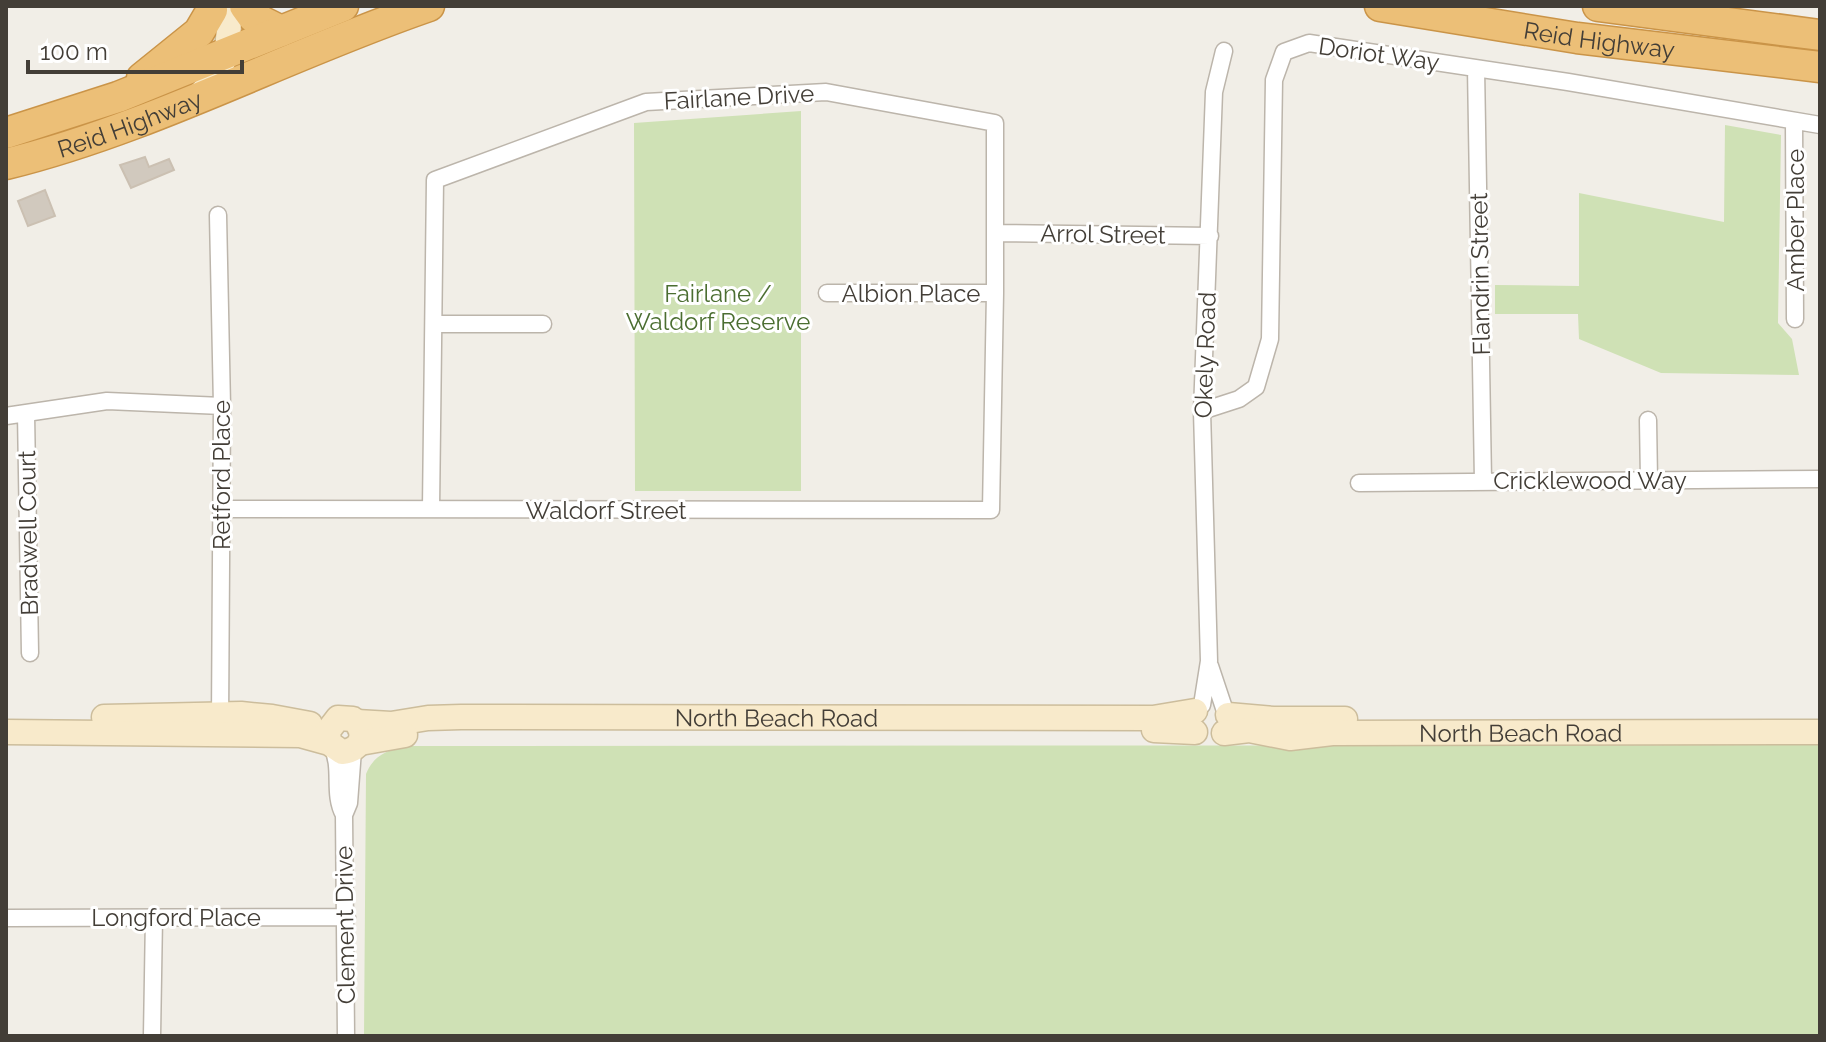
<svg xmlns="http://www.w3.org/2000/svg" width="1826" height="1042" viewBox="0 0 1826 1042" font-family="Raleway,sans-serif">
<style>
.green{fill:#cfe1b5}
.building{fill:#d1c9be;stroke:#cbc0b2;stroke-width:2}
.lines{fill:none;stroke-linecap:round;stroke-linejoin:round}
.street-casing{stroke:#bcb5ab;stroke-width:19}
.secondary-casing{stroke:#ccbd9c;stroke-width:27}
.highway-casing{stroke:#ca9448;stroke-width:33}
.street{stroke:#fff;stroke-width:16}
.secondary{stroke:#f8eacb;stroke-width:24}
.highway{stroke:#ecbf77;stroke-width:30}
.labels{text-anchor:middle;dominant-baseline:central;stroke-width:6;stroke-linejoin:round;paint-order:stroke}
.street-label{font-size:24px;fill:#433e37;stroke:#fff}
.park-label{font-size:24px;fill:#4b6e31;stroke:#fff}
</style>
<rect width="100%" height="100%" fill="#f1eee7"/>
<path class="green" d="M801,111V491H635L634,123Z
M1725,125L1781,135L1778,323L1792,339L1799,375L1661,373L1579,339L1578,314H1495V285L1579,286V193L1724,222Z
M1820,745V1036H364L366,774C374,755 386,751 405,746Z"/>
<path class="building" d="M145,157L149,167L169,159L174,170L131,188L120,165Z
M45,190L55,216L28,226L18,201Z"/>
<g class="lines">
<defs>
<path id="street" d="M1476,68L1483,481
M1794,121L1795,319
M218,215L222,406L220,722
M995,233L1210,236
M827,293H995
M434,324H543
M1202,411L1239,399L1256,387L1270,339L1274,80L1284,52L1309,43L1568,82L1820,125
M26,413L30,653
M6,416L107,401L222,406
M1648,420L1649,480
M1359,483L1820,479
M222,509L991,510L995,293V123L826,92L646,102L435,180L431,509
M1210,666L1224,708
M1202,705L1209,661L1202,411L1214,92L1224,51
M332,747C343,769 332,793 344,815
M6,918L347,917
M152,1036L154,917
M346,1036L344,815L349,803L353,750"/>
<g id="secondary">
<path d="M197,97C229,69 229,46 229,6"/>
<path d="M1228,715L1273,719H1345"/>
<path d="M104,717L241,714L272,717L310,724"/>
<path id="s1" d="M357,722L391,724L428,718L461,717L1153,718L1195,711"/>
<path d="M1154,730L1195,732"/>
<path d="M6,732L300,735L329,743L342,752C362,750 368,733 353,719L338,718L328,731L329,743"/>
<path id="s2" d="M1224,733L1249,730L1290,738L1332,733L1820,732"/>
<path d="M360,743L405,735"/>
</g>
<g id="highway">
<path d="M245,6L253,17L281,31"/>
<path id="s3" d="M1380,6L1577,38L1820,67"/>
<path d="M1598,6L1820,35"/>
<path d="M142,78L199,32L212,10"/>
<path d="M6,133L118,97L343,6"/>
<path id="s4" d="M6,164C152,128 286,55 429,6"/>
</g>
</defs>
<use href="#street" class="street-casing"/>
<use href="#secondary" class="secondary-casing"/>
<use href="#highway" class="highway-casing"/>
<use href="#street" class="street"/>
<use href="#secondary" class="secondary"/>
<use href="#highway" class="highway"/>
</g>
<g class="labels">
<g class="street-label">
<text stroke="none"><textPath href="#s3" startOffset="222">Reid Highway</textPath></text>
<text transform="translate(1379 54) rotate(8)">Doriot Way</text>
<text transform="translate(739 97) rotate(-3)">Fairlane Drive</text>
<text stroke="none"><textPath href="#s4" startOffset="130">Reid Highway</textPath></text>
<text transform="translate(1795 220) rotate(-90)">Amber Place</text>
<text transform="translate(1103 234) rotate(1)">Arrol Street</text>
<text transform="translate(1480 274) rotate(-91)">Flandrin Street</text>
<text x="911" y="293">Albion Place</text>
<text transform="translate(1205 355) rotate(-88)">Okely Road</text>
<text transform="translate(221 475) rotate(-90)">Retford Place</text>
<text x="1590" y="480">Cricklewood Way</text>
<text x="606" y="510">Waldorf Street</text>
<text transform="translate(28 533) rotate(-91)">Bradwell Court</text>
<text stroke="none"><textPath href="#s1" startOffset="420">North Beach Road</textPath></text>
<text stroke="none"><textPath href="#s2" startOffset="298">North Beach Road</textPath></text>
<text x="176" y="917">Longford Place</text>
<text transform="translate(345 925) rotate(-91)">Clement Drive</text>
</g>
<g class="park-label">
<text x="718" y="293">Fairlane /<tspan x="718" dy="28">Waldorf Reserve</tspan></text>
</g>
</g>
<rect width="1826" height="1042" fill="none" stroke="#433e37" stroke-width="16"/>
<path d="M28 60v12h214v-12" fill="none" stroke="#433e37" stroke-width="4"/>
<text x="40" y="60" font-size="24" fill="#433e37" stroke="#ffffff" stroke-width="6" paint-order="stroke">100 m</text>
</svg>
